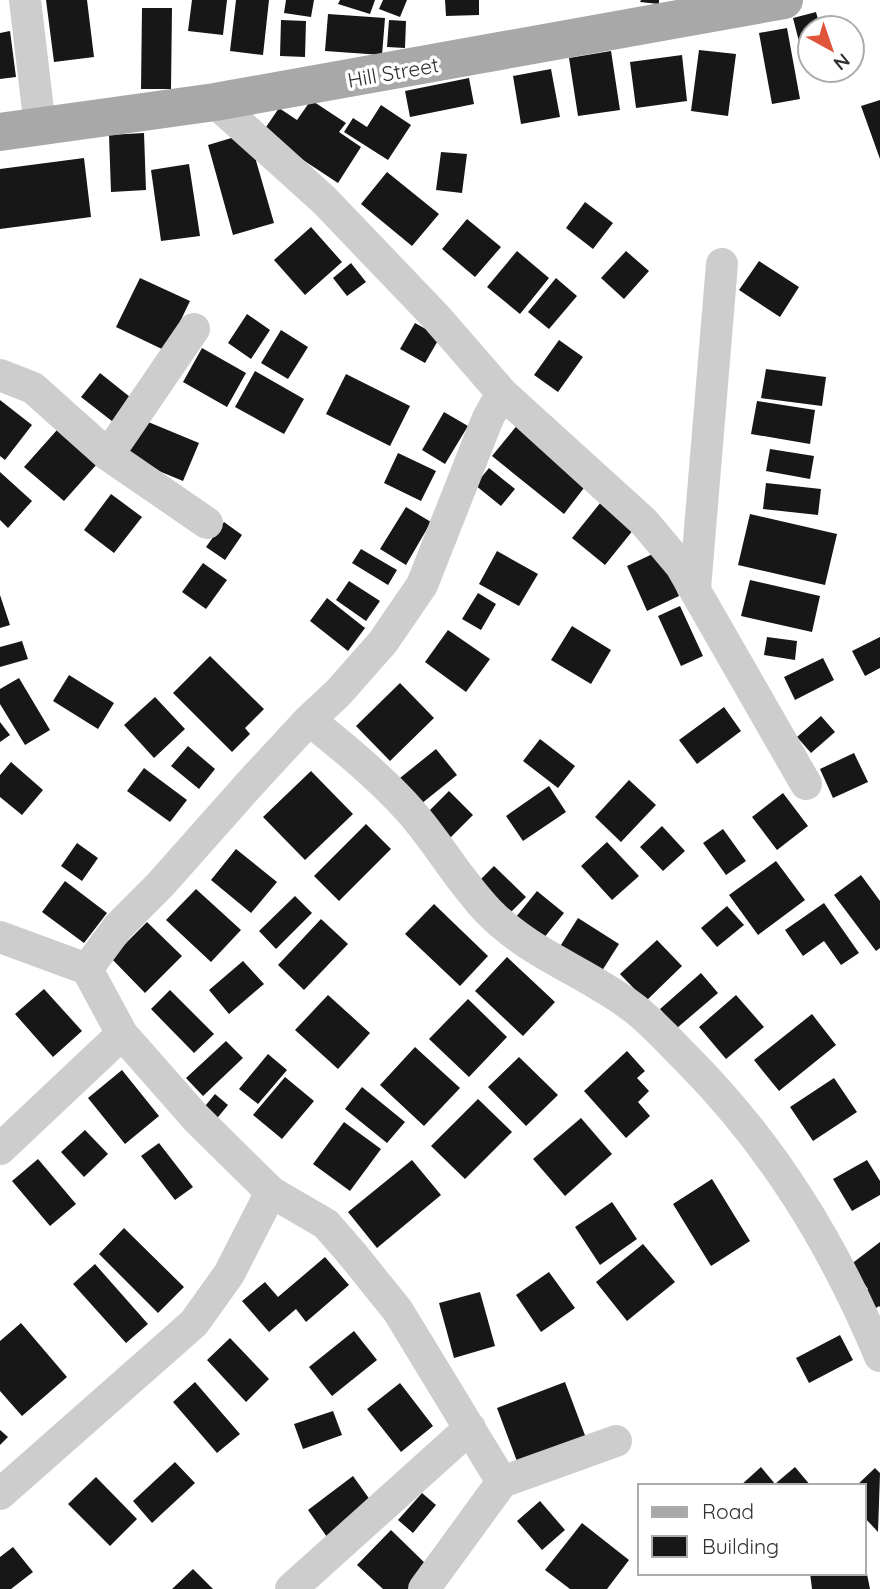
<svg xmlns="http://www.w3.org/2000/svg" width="880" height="1589" viewBox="0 0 880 1589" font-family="Quicksand,sans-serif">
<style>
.building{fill:#171717}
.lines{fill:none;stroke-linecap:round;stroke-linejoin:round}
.minor{stroke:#cdcdcd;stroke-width:32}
.major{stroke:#a8a8a8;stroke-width:38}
.labels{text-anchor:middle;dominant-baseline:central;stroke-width:7;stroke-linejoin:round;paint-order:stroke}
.street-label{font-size:21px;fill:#303030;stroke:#fff}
</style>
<rect width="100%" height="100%" fill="#fff"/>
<path class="building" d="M46,0H87L94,57L54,62Z
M192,0H227L223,35L188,31Z
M236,0H269L263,55L230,51Z
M286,0H314L311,17L284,13Z
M340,0H375L370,14L338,4Z
M383,0H407L400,17L379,9Z
M445,0H479V15L446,16Z
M641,0H659V4L640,2Z
M142,8H172L171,89H141Z
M816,12L819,23L832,20L834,28H810V70L816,71L807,73L793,18Z
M328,14L385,18L382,55L325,51Z
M281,20L306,21L305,57L280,56Z
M389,20L406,21L405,48L387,47Z
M787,28L800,99L772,104L759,33Z
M10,31L16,77L0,79V33Z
M699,50L736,54L728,116L691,111Z
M611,51L620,110L578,116L569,58Z
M682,55L687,101L636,108L630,62Z
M551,69L560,117L521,124L513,76Z
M469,78L474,104L410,117L405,91Z
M311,100L346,123L339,132L361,147L338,183L262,133L279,108L297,120Z
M880,100V159L861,106Z
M381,105L411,125L388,160L344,132L353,118L367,127Z
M144,133L146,190L111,192L109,135Z
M248,133L274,223L233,235L208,145Z
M441,152L467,154L462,193L436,190Z
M84,158L91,217L0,229V169Z
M189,164L200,236L161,241L151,170Z
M387,172L439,214L412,246L361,204Z
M585,202L613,223L593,249L566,228Z
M467,219L501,247L475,277L442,249Z
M311,227L342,262L305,295L274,260Z
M517,251L549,278L520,314L487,287Z
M626,251L649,271L624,299L601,278Z
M759,261L799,287L780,317L739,290Z
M351,263L366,282L347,296L333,278Z
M140,278L190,301L166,351L116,327Z
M556,278L577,296L549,329L528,312Z
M247,314L270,330L251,359L228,343Z
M415,323L440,337L425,363L400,349Z
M281,330L308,347L288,379L261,363Z
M559,340L583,357L558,392L534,375Z
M202,348L246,373L227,407L183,382Z
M766,369L826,377L822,406L761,398Z
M255,371L304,399L284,434L235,407Z
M100,373L135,401L117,425L81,397Z
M346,374L410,406L390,446L326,414Z
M0,400L32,425L5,460L0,456Z
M757,401L815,410L810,444L751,434Z
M444,412L468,426L445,464L422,450Z
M141,419L199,443L183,481L125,457Z
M519,423L590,480L564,514L492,456Z
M57,430L97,464L64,501L24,467Z
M770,449L814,456L810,479L766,471Z
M398,453L436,471L421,501L384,483Z
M489,468L515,489L501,506L475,485Z
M0,472L32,501L8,528L0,520Z
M766,483L821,489L818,515L763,509Z
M111,494L142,517L114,553L84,530Z
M605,497L638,524L605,565L572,538Z
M406,507L431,522L406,565L380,549Z
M750,514L837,534L825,585L738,565Z
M224,522L242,535L225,560L206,547Z
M361,549L397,570L388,585L352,563Z
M497,551L538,574L519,606L479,584Z
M659,551L679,596L647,611L627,566Z
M203,563L227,580L206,609L182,592Z
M750,580L820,596L812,632L741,616Z
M349,581L380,601L366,621L336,600Z
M478,593L496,604L481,630L462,619Z
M0,595L10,625L0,628Z
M327,598L365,628L348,651L310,621Z
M680,606L703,656L681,666L658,616Z
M572,626L611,650L591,684L551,660Z
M448,630L490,659L466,692L425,662Z
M767,637L797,641L795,660L764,655Z
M880,637V668L865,676L852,651Z
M22,641L28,659L0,667V647Z
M210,656L264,709L245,728L250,734L232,752L173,693Z
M823,658L834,680L795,700L784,677Z
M69,675L114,703L98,729L53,701Z
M19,678L50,730L25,745L0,704V689Z
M400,683L434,718L390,761L356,726Z
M155,697L185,729L154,758L124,725Z
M724,707L741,731L697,764L679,740Z
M821,716L835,732L811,753L797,737Z
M0,722L10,735L0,742Z
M540,739L575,766L558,788L523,761Z
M188,746L215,769L199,789L171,766Z
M436,749L457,775L416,808L395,782Z
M854,753L868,782L833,798L820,769Z
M11,762L43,790L22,815L0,797V775Z
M144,768L187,800L170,822L127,791Z
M311,771L353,814L305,860L263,817Z
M629,780L656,805L621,842L595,817Z
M549,786L566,812L523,841L506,816Z
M449,791L473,815L449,839L425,815Z
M783,793L808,826L777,850L752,817Z
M366,824L391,849L339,901L314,876Z
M662,826L685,851L663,871L640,847Z
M723,829L746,861L726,875L703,843Z
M607,842L639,876L612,900L581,866Z
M77,843L98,858L82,881L61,866Z
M236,849L277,882L251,913L211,880Z
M776,861L805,900L758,935L729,895Z
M494,866L526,897L506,917L474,886Z
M861,875L880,901V948L876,951L834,895Z
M65,881L107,913L84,943L42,912Z
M196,889L241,930L211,962L166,920Z
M537,891L564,913L543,939L516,917Z
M295,896L312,913L276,949L259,931Z
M824,903L859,953L841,965L824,941L803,956L785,930Z
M434,904L488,956L460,986L405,934Z
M727,906L744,925L717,947L701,928Z
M578,918L619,944L600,974L559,948Z
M321,919L348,944L304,990L278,965Z
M147,922L182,956L145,993L111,958Z
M657,940L682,966L646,1001L620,974Z
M507,957L555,1002L523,1036L475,991Z
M243,961L264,984L229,1014L209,990Z
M701,973L718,993L677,1028L660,1009Z
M44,989L82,1031L53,1057L15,1014Z
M170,990L214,1034L194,1053L151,1009Z
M328,995L370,1033L338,1069L295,1030Z
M736,995L764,1027L726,1059L699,1027Z
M468,999L507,1037L469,1077L429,1039Z
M812,1014L836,1045L779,1091L754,1060Z
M226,1041L243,1058L203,1096L186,1078Z
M415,1047L460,1088L424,1126L380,1085Z
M627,1051L645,1071L637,1078L649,1091L638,1102L650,1116L626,1138L584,1091Z
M268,1054L287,1070L258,1104L239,1089Z
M519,1057L558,1095L526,1126L488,1087Z
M122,1070L159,1116L125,1144L88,1098Z
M285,1077L314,1101L282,1139L253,1115Z
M834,1078L857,1112L813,1141L790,1107Z
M362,1087L405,1122L387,1143L345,1109Z
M215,1094L228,1105L214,1122L201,1111Z
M478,1099L512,1132L465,1179L431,1146Z
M581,1118L612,1154L565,1196L533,1159Z
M344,1122L381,1149L350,1191L313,1164Z
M85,1130L108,1154L84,1177L61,1152Z
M159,1143L193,1187L175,1200L141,1156Z
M38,1159L76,1204L50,1226L12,1181Z
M412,1160L441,1195L377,1248L348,1212Z
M867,1160L880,1181V1195L852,1211L833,1179Z
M712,1179L750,1241L711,1266L673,1204Z
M612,1202L637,1239L600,1265L575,1227Z
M124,1228L184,1287L158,1313L99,1254Z
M880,1242V1307L879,1306L870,1312L858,1297L868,1289L850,1265Z
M643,1244L675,1282L627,1321L596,1282Z
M325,1257L349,1285L306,1322L296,1309L269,1332L242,1301L265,1282L278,1297Z
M95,1264L148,1324L126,1343L73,1284Z
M549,1272L575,1308L541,1332L516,1295Z
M480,1292L495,1346L454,1358L439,1303Z
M21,1323L67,1377L22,1416L0,1391V1341Z
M354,1331L377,1360L332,1396L309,1367Z
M840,1335L853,1360L809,1383L796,1358Z
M230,1338L269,1379L246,1402L207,1360Z
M195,1382L240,1434L217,1453L173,1402Z
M565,1382L586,1438L518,1464L497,1408Z
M400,1383L433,1426L401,1452L367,1409Z
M333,1411L342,1435L303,1449L294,1424Z
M0,1430L8,1437L0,1445Z
M175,1462L195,1483L152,1523L133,1501Z
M761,1467L775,1484L795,1467L811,1486H740Z
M875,1468L880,1473L878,1532L864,1517V1486H856Z
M353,1476L373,1504L327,1537L308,1510Z
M96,1477L137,1519L110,1546L68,1504Z
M422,1493L436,1505L413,1533L398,1520Z
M540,1501L565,1530L542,1550L517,1521Z
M582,1523L629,1560L607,1589H570L545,1570Z
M391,1530L429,1567L408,1589H383L357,1565Z
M13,1547L33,1572L11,1589H0V1557Z
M864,1559L870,1589H812L810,1573H864Z
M193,1569L213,1589H172Z"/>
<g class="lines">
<path class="minor" d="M25,0L40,127
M215,102L324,200L436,317L502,393L644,522L681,566L806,784
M0,375L33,388L108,455L207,523
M108,455L194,329
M695,589L722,264
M309,720C345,748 380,777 411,812C439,844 460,882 489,912C531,955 589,973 635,1009C654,1024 671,1043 688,1060C774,1147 833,1244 880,1356
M0,937L87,969
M0,1149L122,1034
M502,1482L398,1311L353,1255L326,1224L271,1192L196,1118L122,1034L87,969L118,927L160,885L256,777L309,720L338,693L383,642L422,585L488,418L502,393
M0,1494L194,1323L229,1274L271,1192
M291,1589L470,1428
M424,1589L502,1482L616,1441"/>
<path class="major" d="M0,132L215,102L784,0"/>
</g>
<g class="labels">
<g class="street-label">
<text transform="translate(393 72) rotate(-10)">Hill Street</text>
</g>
</g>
<rect x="638" y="1484" width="228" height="91" fill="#ffffff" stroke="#acacac" stroke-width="2"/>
<rect x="652" y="1507" width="35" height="10" fill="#a8a8a8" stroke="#acacac" stroke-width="2"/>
<text x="702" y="1519" font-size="21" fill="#303030">Road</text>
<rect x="652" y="1536" width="35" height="21" fill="#171717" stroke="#acacac" stroke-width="2"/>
<text x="702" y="1554" font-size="21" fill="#303030">Building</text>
<g transform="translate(831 49) rotate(140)"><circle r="33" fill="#ffffff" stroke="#acacac" stroke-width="2"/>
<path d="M0-5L12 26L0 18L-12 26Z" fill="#e05539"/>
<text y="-10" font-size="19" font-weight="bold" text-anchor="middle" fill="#303030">N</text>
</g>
</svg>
